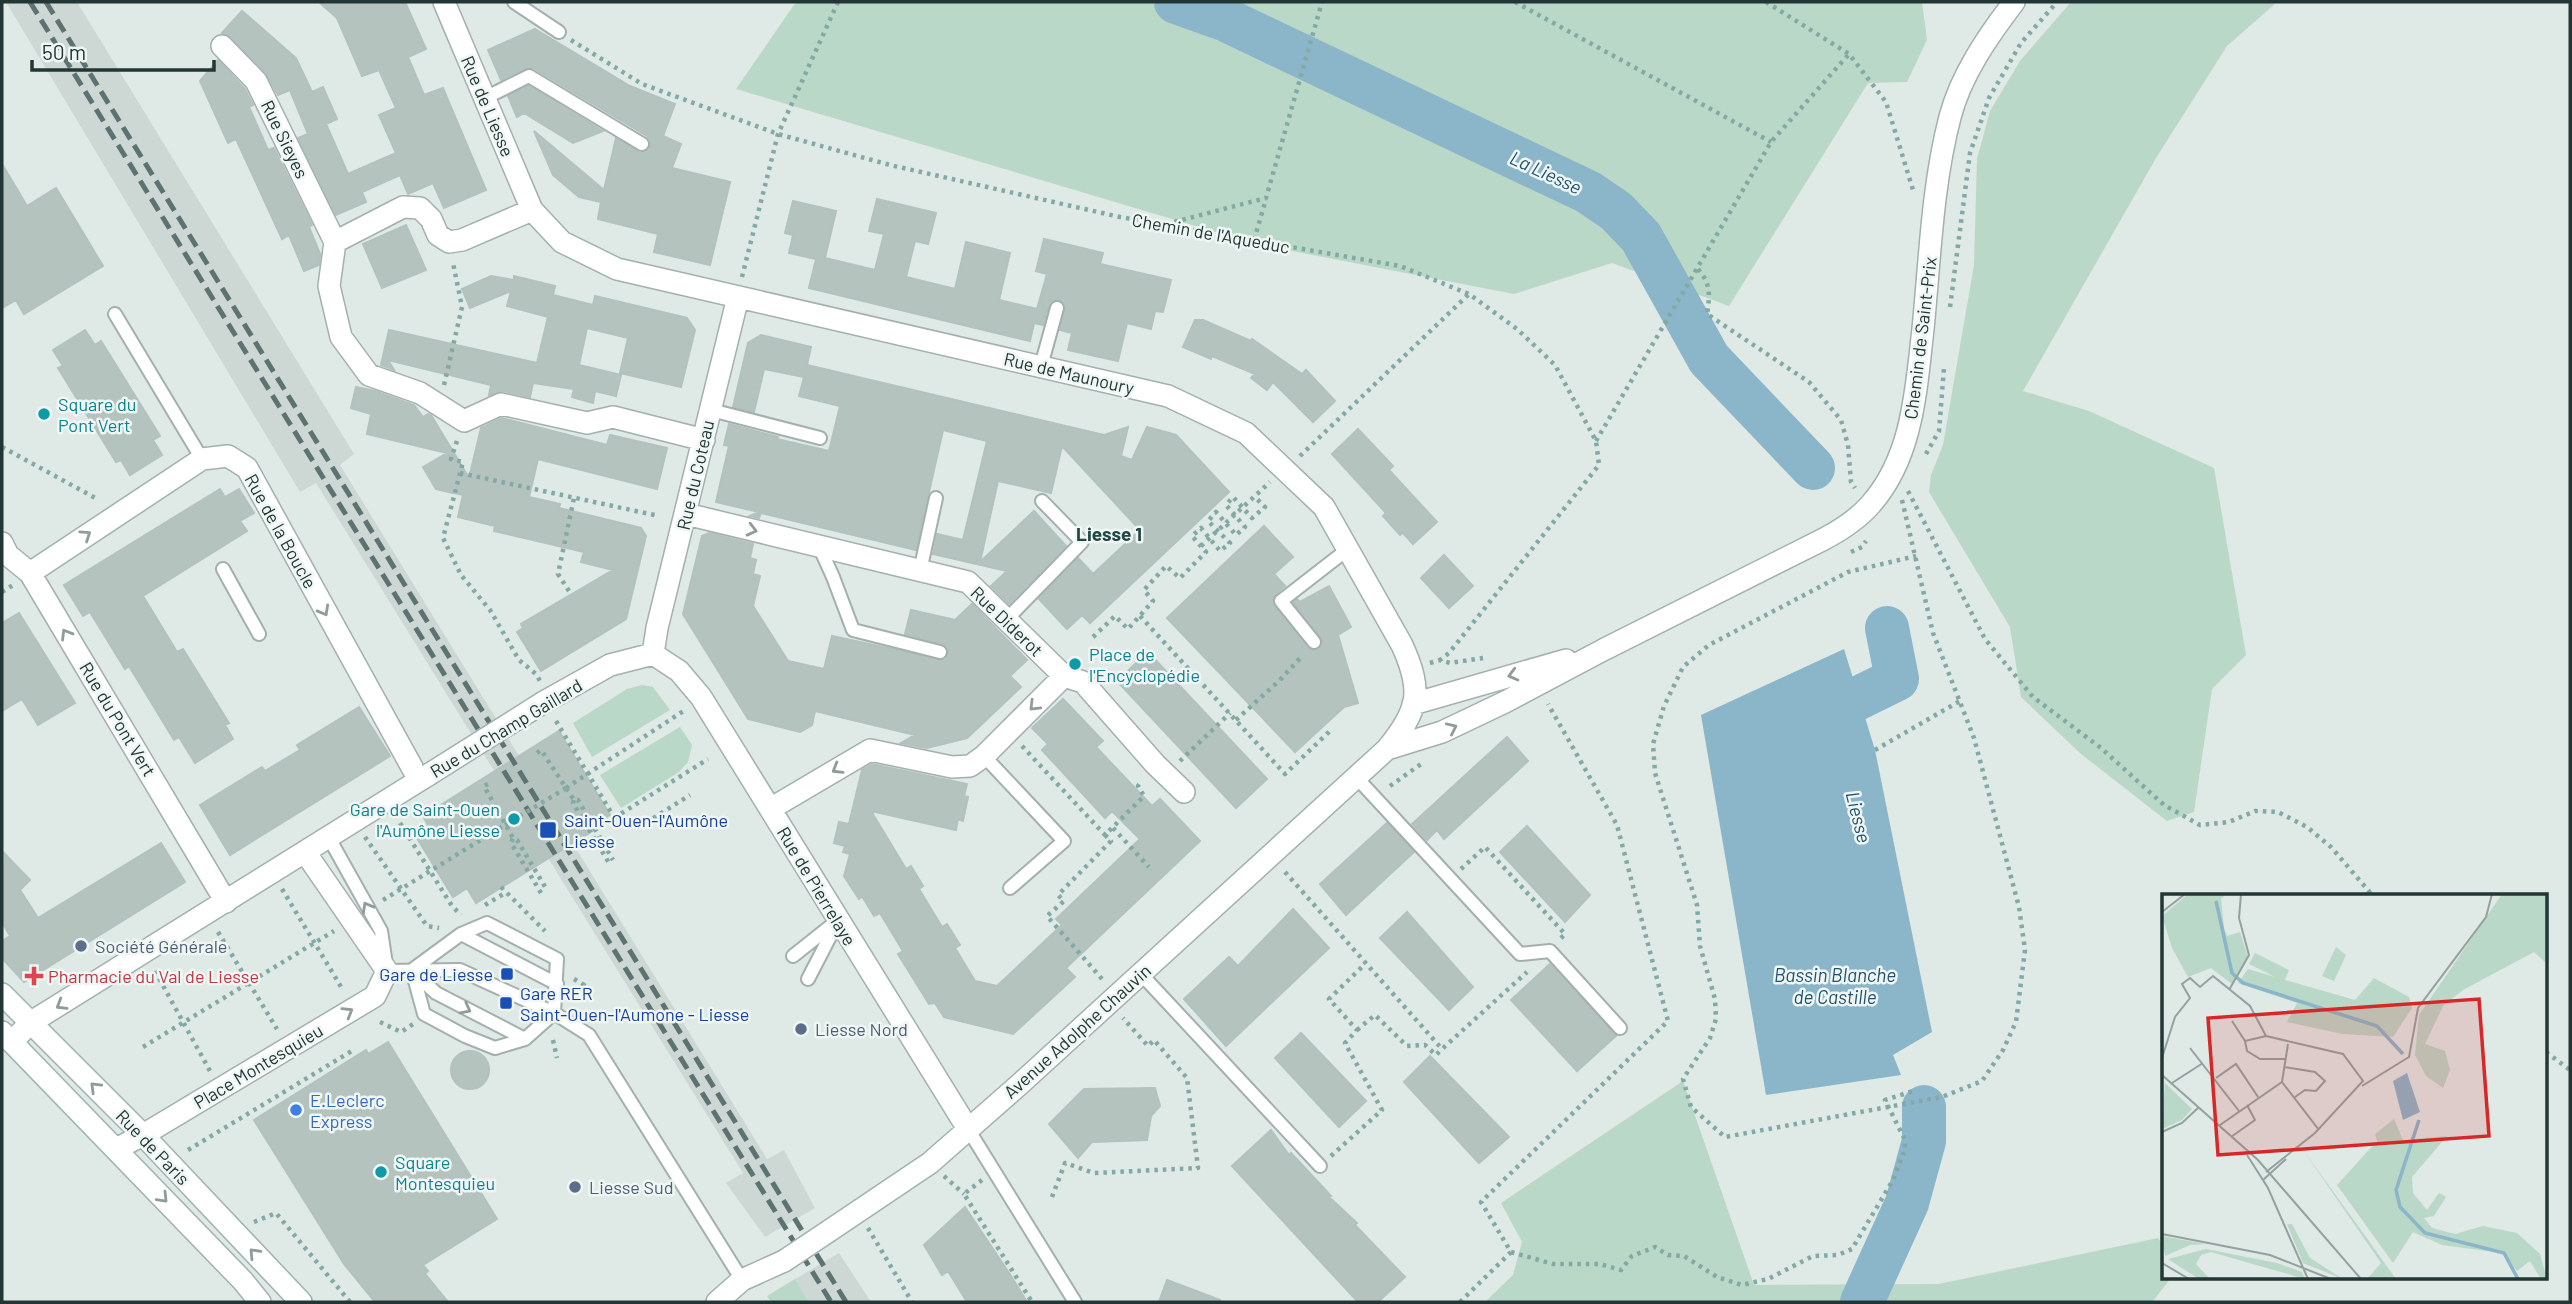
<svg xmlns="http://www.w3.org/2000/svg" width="2572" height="1304" viewBox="0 0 2572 1304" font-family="Barlow,sans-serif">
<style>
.built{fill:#cdd8d5}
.green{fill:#bad8c7}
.water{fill:#8bb5c9}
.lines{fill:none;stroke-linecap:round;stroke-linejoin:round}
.river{stroke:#8bb5c9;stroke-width:44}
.building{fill:#b5c3bf;stroke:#b2c2be;stroke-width:2}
.lane-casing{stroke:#a3b0ad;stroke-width:16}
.street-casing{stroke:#a3b0ad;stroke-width:24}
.secondary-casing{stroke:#9fb3af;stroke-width:24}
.path{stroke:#82a9a4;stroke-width:4.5;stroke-dasharray:3.5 5;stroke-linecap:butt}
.lane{stroke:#fff;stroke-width:12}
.street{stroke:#fff;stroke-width:21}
.secondary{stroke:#fff;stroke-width:21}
.rail{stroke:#5c7371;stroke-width:5;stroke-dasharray:14 7;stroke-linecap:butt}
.street-bridge-casing{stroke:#a3b0ad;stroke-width:24;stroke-linecap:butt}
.path-bridge{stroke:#82a9a4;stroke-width:4.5;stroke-dasharray:3.5 5;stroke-linecap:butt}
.street-bridge{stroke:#fff;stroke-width:21}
.oneway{stroke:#909b9a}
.culture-dot{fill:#0f9aa8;stroke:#eff6f4;stroke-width:2.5}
.transit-dot{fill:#1a4fb4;stroke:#eff6f4;stroke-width:2.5}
.service-dot{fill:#5c6f8a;stroke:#eff6f4;stroke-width:2.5}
.health-dot{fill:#e0444e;stroke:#eff6f4;stroke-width:2.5}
.shop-dot{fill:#3f7fe0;stroke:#eff6f4;stroke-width:2.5}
.labels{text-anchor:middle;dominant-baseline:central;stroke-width:5;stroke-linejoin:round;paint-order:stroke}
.street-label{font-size:18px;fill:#223735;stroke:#eff6f4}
.culture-label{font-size:18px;fill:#0d838f;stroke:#eff6f4;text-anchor:start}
.transit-label{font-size:18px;fill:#164399;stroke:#eff6f4;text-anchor:start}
.service-label{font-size:18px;fill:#4e5e75;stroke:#eff6f4;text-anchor:start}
.health-label{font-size:18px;fill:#be3a42;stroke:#eff6f4;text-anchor:start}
.shop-label{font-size:18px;fill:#366cbe;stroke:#eff6f4;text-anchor:start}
.water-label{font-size:19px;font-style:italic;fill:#22536d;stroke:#eff6f4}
.neighbourhood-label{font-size:19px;font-weight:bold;fill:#204744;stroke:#eff6f4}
.inset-river{fill:none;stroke:#8bb5c9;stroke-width:3.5}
.inset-road{fill:none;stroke:#93a29f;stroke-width:2}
.view{fill:#d62828;fill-opacity:0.15;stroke:#d62828;stroke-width:3.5}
.inset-edge{fill:none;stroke:#223735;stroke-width:3.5}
</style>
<rect width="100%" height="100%" fill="#dfe9e6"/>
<path class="built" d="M6,2H77L354,454L340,465L767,1159L784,1150L815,1208L765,1237L726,1183L743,1173L316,483L300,492Z
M839,1253L871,1302H809L795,1279Z"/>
<path class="green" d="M796,2H1922L1927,40L1907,82L1868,83L1729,306L1612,263L1514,294L1256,244L736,89Z
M2071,2H2277L2227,46L2156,158L2023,391L2089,411L2214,468L2246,655L2212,689L2194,812L2167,821L2081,754L2021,697L2010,627L1929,492L1931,475L1943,445L1974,265L1977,159L1990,111L2020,61Z
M642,685L653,687L670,710L592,757L573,723L627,689Z
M680,727L692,745L688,762L679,772L621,808L600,775Z
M1683,1081L1754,1285L1939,1284L2158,1238L2164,1247V1278H2171L2152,1302H1485L1513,1275L1522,1242L1501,1203Z
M795,1279L809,1302H771L767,1296Z"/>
<path class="water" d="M1844,649L1875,750L1932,1032L1893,1055L1901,1075L1766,1095L1701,715Z"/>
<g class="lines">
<path class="river" d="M1176,2L1224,19L1588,192L1616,211L1641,237L1709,359L1813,468
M1841,739L1834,710L1897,679L1887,628
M1862,1302L1907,1203L1924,1141V1107"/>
</g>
<path class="building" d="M319,2H405L426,49L408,57L424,95L443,88L486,190L444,208L433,183L408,194L400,175L362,192L366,202L336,215L298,138L308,134L290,90L278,95L265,72L231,37L222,33L242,11L296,58L312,92L323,87L337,119L326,124L348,174L396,153L379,115L396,108L379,70L362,76L337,18Z
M535,29L630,86L675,104L663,136L681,144L672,168L730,182L710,265L654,252L658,234L598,219L601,202L579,197L553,175L534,131L604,190L616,138L641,153L649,149L651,143L647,136L533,68H525L501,80L488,50Z
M218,60L245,89L253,105L249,107L268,150L274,148L312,225L309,227L320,254L319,265L304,271L289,235L282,239L236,139L228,143L200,81Z
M529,86L603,131L573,143L524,113L517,117L508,96Z
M2,164L27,206L56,188L103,266L24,314L16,300L2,308Z
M877,199L936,213L928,244L915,241L906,277L955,289L966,242L1010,253L999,300L1037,309L1047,274L1036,271L1044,239L1103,253L1100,264L1171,280L1163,312L1155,311L1151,329L1127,323L1118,361L1068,350L1072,333L1060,330L1066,306L1059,299L1050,302L1043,325L1034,323L1030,341L809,288L816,259L789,253L793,235L785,233L793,201L836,211L825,258L875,270L884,234L869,231Z
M406,225L426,270L382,288L363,244Z
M491,276L514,280V276L555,286L553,295L593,305L595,296L687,318L695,330L681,387L620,373L628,338L587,328L579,365L621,375L616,396L595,391L593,403L572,397L574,389L533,383L530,397L504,391L489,395L491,385L388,360L394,370L381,365L389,330L537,363L548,317L507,306L511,291L470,308L462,289Z
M1195,320H1203L1251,341L1252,339L1302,374L1306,370L1335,401L1313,422L1273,382L1267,390L1251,378L1255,374L1212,356L1211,359L1183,347Z
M85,330L95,345L101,341L160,436L153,440L162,455L130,475L121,460L116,462L58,368L63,366L53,350Z
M761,335L811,347L807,365L1104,435L1128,427L1121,456L1132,460L1147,427L1176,435L1229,492L1090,623L1082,615L1067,629L1039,599L1078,558L1093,574L1140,530L1062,446L1051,493L998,481L980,562L1034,511L1066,546L1009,604L991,586L1007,571L933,554L937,534L963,540L987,441L943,430L916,550L761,513L759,518L750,516L759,512L716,502L729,446L724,445L729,424L778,437L777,439L829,451L840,406L799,396L804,377L764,369L754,412L733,407L748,343Z
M356,387L375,391L414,405L423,417L428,414L431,415L469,478L481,428L502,418L607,445L610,435L667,448L657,489L538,459L529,497L560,504L559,508L641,528L646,536L626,619L541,671L517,632L523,628L521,624L613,570L581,562L584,552L494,531L495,526L458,517L463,495L436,489L423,467L447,453L367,434L371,414L351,408Z
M1358,429L1393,466L1389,470L1437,522L1413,544L1403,533L1400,535L1383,516L1386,513L1332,454Z
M220,489L225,497L239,489L254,513L240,521L247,531L143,596L177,652L183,649L229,723L225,725L233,739L195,763L179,737L174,740L129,666L125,669L90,612L83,616L64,585Z
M1264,526L1293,557L1274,574L1285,586L1275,595L1273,603L1307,647L1312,650L1319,649L1322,640L1293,602L1297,599L1300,602L1329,586L1351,627L1338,635L1358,703L1344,707L1295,752L1167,618Z
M709,533L753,544L750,558L756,560L753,574L760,576L753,606L788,661L824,669L832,636L943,660L949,653L946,645L905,634L911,610L955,620L972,604L1027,660L1010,676L1021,687L967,738L927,748L901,743L915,735L815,711L812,725L800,732L748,719L683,614L702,536Z
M1444,555L1473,586L1449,608L1421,578Z
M19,613L75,703L38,725L22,699L2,711V623Z
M1148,652L1267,779L1236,808L1117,681Z
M1063,699L1103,741L1096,747L1152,806L1160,799L1200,841L1066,968L1075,977L1013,1034L944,1017L935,1003L929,1004L898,954L903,951L880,913L874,916L862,896L859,899L844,876L850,854L843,852L845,846L834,843L839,822L849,824L862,770L872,764L967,784L964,796L968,797L963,821L958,819L956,830L871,811L906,869L911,866L923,886L919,889L942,927L947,924L960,945L955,948L975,981L997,986L1062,925L1056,919L1140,839L1112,811L1105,818L1042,750L1048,744L1032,728Z
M359,707L390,756L230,855L200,805L262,767L265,771L300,750L297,745Z
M559,731L610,815L597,823L599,827L476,903L467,888L453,897L414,833L428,825L423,816Z
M1507,737L1528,761L1444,839L1437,830L1427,840L1412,824Z
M1387,823L1414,852L1346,915L1320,884Z
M1527,826L1590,895L1565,922L1500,852Z
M161,843L185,882L24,982L2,958V941L10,936L2,922V851L30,880L20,890L38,918Z
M1293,909L1329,948L1226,1046L1184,999L1229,957L1238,966Z
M1407,912L1473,987L1449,1010L1380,938Z
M1550,964L1616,1036L1577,1071L1511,1000Z
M1301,1033L1366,1101L1339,1127L1275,1058Z
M388,1042L497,1219L423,1265L428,1271L425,1274L448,1302H375L344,1264L254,1120L366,1050L368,1054Z
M451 1070a19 19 0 1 1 38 0a19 19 0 1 1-38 0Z
M1430,1056L1509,1137L1479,1163L1404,1082Z
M1155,1088L1160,1106L1151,1116L1147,1140L1092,1142L1078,1158L1049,1124L1084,1089Z
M1271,1130L1289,1155L1291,1153L1331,1196L1329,1197L1357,1223L1355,1225L1405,1277L1378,1302H1358L1232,1166Z
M965,1207L1011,1276L1027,1302H967L948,1271L942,1275L924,1245Z
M1167,1280L1220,1300V1302H1159Z"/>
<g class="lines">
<defs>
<path id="lane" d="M514,2L559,32
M485,98L529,76L642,144
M115,314L202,459
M1041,366L1057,308
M711,410L820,438
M819,546L833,577L853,630L940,652
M223,569L259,634
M920,571L936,498
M1006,620L1082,542L1042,501
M1314,642L1281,601L1348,549
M984,756L1064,841L1010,888
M1356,777L1520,954L1550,951L1620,1028
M329,838L381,931L387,971L460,970L554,1013L589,1035L742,1280
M487,923L557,959L554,1013L525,1039L495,1048L465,1036L424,1014L412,970L461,934Z
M461,934L557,984
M793,956L837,921
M412,971L436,993L525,1039
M1141,974L1320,1166
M808,979L838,921
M968,1129L1075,1302"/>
<path id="street" d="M444,2L532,210L562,242L617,269L1168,396L1246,433L1324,507L1402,645C1423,691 1419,710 1387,749L1020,1084L930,1163L829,1231
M222,46L256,81L335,242
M532,210L462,240L449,242L438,235L431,219L420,208L403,207L335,242L329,286L341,337L369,375L420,393L464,421L501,404L587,423L613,417L704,440
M686,514L968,582L1064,676L984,756L970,766L952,767L870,750L770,809
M2,543L8,555L30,573L226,902
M30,573L202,459L228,456L247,468L419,780
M653,654L679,671L701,697L968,1129
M653,654L657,628L738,297
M1064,676L1083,682L1155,764L1184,792
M544,702L610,665L653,654
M1413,704L1566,660
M1387,749L1442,732L1505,702L1603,650L1824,539C1841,530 1858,519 1871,504C1913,456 1916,390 1923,329C1930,259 1932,186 1950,117C1961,75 1988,36 2014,2
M12,1042L30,1023L428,775
M116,1149L143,1135L375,996L387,971L305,852
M717,1302L742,1280L784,1261"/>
<path id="secondary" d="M2,994L143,1135L301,1302
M2,1032L243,1281L260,1302"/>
</defs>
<use href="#lane" class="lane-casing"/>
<use href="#street" class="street-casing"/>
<use href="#secondary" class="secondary-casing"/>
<path class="path" d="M1515,2L1771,142
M1766,2L1849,54L1886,102L1913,190
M571,40L642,84L778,134L890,165L1120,217L1400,266L1469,294L1517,329L1555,365L1596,441L1599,465L1449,653L1440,660
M1166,224L1266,198L1322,2
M1254,240L1266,199
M1698,269C1711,284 1710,295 1707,314L1809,382L1841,420L1848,445L1851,482L1855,488
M742,277L778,134L838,2
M1950,307L1970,153L1989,98L2021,43L2057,2
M444,385L462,307L453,263
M457,441L451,459L463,462L443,538L461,575L490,610L519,660L536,674L540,681
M1596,441L1771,142L1849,54
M2,447L99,500
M1926,454L1939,431L1944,368
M1300,456L1469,294
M460,473L659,516
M1908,491L1985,639L2033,697L2101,748L2164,805L2200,825L2229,822L2255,811L2278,812L2307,827L2331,847L2373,896
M1902,500L1933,633L1974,738L2019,907L2025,950L2016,1022L2003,1050L1982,1081L1942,1097L1725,1137L1691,1107L1683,1079L1710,1038L1716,1019L1715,999L1700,946L1697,905L1655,773L1653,744L1664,706L1683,667L1709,645L1848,572L1916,556
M1201,546L1270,482
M1851,552L1862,547L1866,541
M569,591L558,574L574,498
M2,592L13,585
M1140,616L1285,774L1332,729
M1093,637L1115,616L1128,629L1153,601L1144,590L1166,566L1180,578L1206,552L1192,536L1201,528L1220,551L1230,543L1208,521L1216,512L1236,535L1245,527L1226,505L1233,497L1252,518L1265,507L1254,496
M1430,663L1440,660L1450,663L1483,658
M1236,720L1280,680L1303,655
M556,721L620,827L630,820L644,824L690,795
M1022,746L1105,835L1144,796L1138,786L1141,782
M1875,750L1960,701
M537,753L541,750L574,800H578L613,860
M1180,761L1230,713
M488,784L484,786L513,838
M1390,786L1421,764
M566,788L685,710
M574,800L573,803L609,863
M614,818L708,759
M400,823L452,906L461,915
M1113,828L1149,867
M365,837L427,926L439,928
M1461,869L1485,847L1565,934L1560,939
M1285,872L1442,1049L1527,972
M501,887L545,931
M282,889L343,990
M541,893L511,843L513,838L517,840L547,890
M383,900L505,825
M485,905L505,893
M218,932L277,1029
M155,971L210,1071
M574,979L584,985L574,1004
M1102,979L1047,916L1064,901L1058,895L1111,841L1105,835
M380,1022L401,1032L413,1024
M1357,1030L1375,1015L1407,1046L1425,1045L1436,1055L1442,1049
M553,1040L557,1058
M143,1047L334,931
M2546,1052L2570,1070
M188,1150L355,1049
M1331,1156L1382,1110L1345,1043L1357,1030L1329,999L1365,964
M944,1176L964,1194
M982,1180L964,1194L1032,1302
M1052,1197L1065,1163L1094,1173L1198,1168L1187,1078L1154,1040L1148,1046L1123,1018
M254,1222L276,1213L350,1302
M868,1228L912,1302
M1511,1252L1553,1264H1600L1621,1270L1632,1256L1655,1247L1668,1255L1684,1256L1717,1277L1742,1285L1768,1279L1813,1256L1838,1255L1852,1249L1893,1180L1905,1149V1140L1885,1100L1913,1091
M1460,1302L1511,1252L1481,1202L1668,1021L1617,825L1548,704"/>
<use href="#lane" class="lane"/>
<use href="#street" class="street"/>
<use href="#secondary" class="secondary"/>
<path class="rail" d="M30,2L831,1302
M46,2L846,1302"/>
<defs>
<path id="street-bridge" d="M428,775L544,702
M784,1261L829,1231"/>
</defs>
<use href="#street-bridge" class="street-bridge-casing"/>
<path class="path-bridge" d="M505,825L566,788"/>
<use href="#street-bridge" class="street-bridge"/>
</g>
<defs><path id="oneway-chevron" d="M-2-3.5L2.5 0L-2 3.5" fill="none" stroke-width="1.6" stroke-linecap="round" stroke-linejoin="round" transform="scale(1.75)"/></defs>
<g class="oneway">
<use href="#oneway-chevron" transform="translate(752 530) rotate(14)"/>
<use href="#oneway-chevron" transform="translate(86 535) rotate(-34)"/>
<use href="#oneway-chevron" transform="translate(324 611) rotate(61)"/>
<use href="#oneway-chevron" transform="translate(66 634) rotate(-121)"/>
<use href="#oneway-chevron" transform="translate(1513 675) rotate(165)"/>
<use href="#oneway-chevron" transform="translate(1034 706) rotate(135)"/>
<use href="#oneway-chevron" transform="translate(1452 728) rotate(-25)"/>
<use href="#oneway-chevron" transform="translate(837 769) rotate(149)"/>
<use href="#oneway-chevron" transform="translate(367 907) rotate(-119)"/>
<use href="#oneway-chevron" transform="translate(61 1005) rotate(149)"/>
<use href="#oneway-chevron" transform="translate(466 1009) rotate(28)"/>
<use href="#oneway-chevron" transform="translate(348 1012) rotate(-31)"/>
<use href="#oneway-chevron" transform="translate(95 1087) rotate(-135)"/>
<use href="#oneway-chevron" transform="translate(163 1198) rotate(46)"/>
<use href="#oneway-chevron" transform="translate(254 1253) rotate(-133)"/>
</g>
<g class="culture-dot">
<circle cx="44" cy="414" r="7"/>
<circle cx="1075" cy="664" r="7"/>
<circle cx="514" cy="819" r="7"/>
<circle cx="381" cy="1172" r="7"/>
</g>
<g class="transit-dot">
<rect x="539" y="821" width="18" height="18" rx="3.5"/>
<rect x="500" y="967" width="14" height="14" rx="3.5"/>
<rect x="499" y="996" width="14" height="14" rx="3.5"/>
</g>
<g class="service-dot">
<circle cx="81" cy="946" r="7"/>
<circle cx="801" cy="1029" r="7"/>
<circle cx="575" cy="1187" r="7"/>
</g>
<path class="health-dot" d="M30.5 965.5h7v7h7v7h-7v7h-7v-7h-7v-7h7z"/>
<circle class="shop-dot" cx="296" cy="1110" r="7"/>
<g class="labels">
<g class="street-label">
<text transform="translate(488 106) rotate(67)">Rue de Liesse</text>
<text transform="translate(285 139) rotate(64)">Rue Sieyes</text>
<text transform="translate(1211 233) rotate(10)">Chemin de l'Aqueduc</text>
<text transform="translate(1920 338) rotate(-83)">Chemin de Saint-Prix</text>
<text transform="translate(1069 373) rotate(13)">Rue de Maunoury</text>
<text transform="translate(695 475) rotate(-77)">Rue du Coteau</text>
<text transform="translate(281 531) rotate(61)">Rue de la Boucle</text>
<text transform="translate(1007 621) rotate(44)">Rue Diderot</text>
<text transform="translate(118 719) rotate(59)">Rue du Pont Vert</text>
<text transform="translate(506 728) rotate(-31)">Rue du Champ Gaillard</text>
<text transform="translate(817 886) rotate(59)">Rue de Pierrelaye</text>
<text transform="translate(1077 1031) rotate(-42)">Avenue Adolphe Chauvin</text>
<text transform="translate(258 1066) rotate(-31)">Place Montesquieu</text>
<text transform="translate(153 1147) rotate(46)">Rue de Paris</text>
</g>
<g class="culture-label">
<text x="58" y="404">Square du<tspan x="58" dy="21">Pont Vert</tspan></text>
<text x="1089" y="654">Place de<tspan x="1089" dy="21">l'Encyclopédie</tspan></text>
<text x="500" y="809" text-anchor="end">Gare de Saint-Ouen<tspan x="500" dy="21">l'Aumône Liesse</tspan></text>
<text x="395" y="1162">Square<tspan x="395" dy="21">Montesquieu</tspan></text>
</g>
<g class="transit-label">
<text x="564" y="820">Saint-Ouen-l'Aumône<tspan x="564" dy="21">Liesse</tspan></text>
<text x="493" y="974" text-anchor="end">Gare de Liesse</text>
<text x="520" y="993">Gare RER<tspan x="520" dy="21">Saint-Ouen-l'Aumone - Liesse</tspan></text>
</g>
<g class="service-label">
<text x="95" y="946">Société Générale</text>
<text x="815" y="1029">Liesse Nord</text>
<text x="589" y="1187">Liesse Sud</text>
</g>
<g class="health-label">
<text x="48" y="976">Pharmacie du Val de Liesse</text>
</g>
<g class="shop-label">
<text x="310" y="1100">E.Leclerc<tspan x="310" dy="21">Express</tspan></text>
</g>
<g class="water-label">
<text transform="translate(1546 172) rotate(25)">La Liesse</text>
<text transform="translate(1859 817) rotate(76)">Liesse</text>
<text x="1835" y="974">Bassin Blanche<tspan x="1835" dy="22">de Castille</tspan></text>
</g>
<g class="neighbourhood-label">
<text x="1109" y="533">Liesse 1</text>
</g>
</g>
<g transform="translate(2162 894)">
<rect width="385" height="385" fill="#dfe9e6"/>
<path d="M26,0H64L59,5L62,34L65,42L78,38L86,63L70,90L49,74L26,83L10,54L0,22ZM340,0H385V70L372,58L301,96L281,112L263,150L283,157L288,176L281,194L264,182L253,161L257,121ZM174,53L184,61L172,87L160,82ZM93,59L127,76L123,86L193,106L212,84L247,103L250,114L231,143L180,140L125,128L135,109L76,89L86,75L113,83L87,70ZM3,189L30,215L20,226L0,235ZM232,225L241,246L285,242L250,283L251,299L265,316L277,299L284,303L272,322L262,324L270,334L293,340L321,332L355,339L378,360L385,385H379L368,367L355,377L340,359L280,351L251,338L231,369L175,291L215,247L213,240ZM139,253L209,350L234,385H205L219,369ZM125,330H130L148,364L181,385L141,369ZM0,342L43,350L28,351L3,362ZM44,355L115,369L140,378L143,385L49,358L39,361L34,370L48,385H37L6,365Z" fill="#bad8c7"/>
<path d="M245,179L258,218L241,226L231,187Z" fill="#8bb5c9"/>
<path class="inset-river" d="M54,7L70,79L81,89L215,132L241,160M257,226L234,296L238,313L263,339L342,359L356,385"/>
<path class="inset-road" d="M0,18L23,0M67,96L87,61L77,24L79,0M70,127L83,147M104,142L181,160L201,187L153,239L104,278M104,142L83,147L85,157L98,165H124M28,154L77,217M0,164L13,123L28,104L20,90L28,84L38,93L51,82L88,112L104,142M122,173L153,178L163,187L154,197L143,196L133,203M0,181L96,266L199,385M54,184L74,170L96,203M120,188L157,236M120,188L126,150M10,189L41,169M200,192L247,163L256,114L324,23L330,0M58,231L120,188M0,238L20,229L36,214M69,243L93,226L85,211M85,261L106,294L146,385M101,286L124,265M0,340L108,361L169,385M0,369L27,385"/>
<path class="view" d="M317,105L327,242L56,261L46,124Z"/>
<rect width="385" height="385" class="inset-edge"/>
</g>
<rect width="2572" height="1304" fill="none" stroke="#223735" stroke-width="7"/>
<path d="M32 60v10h182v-10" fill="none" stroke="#223735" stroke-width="3.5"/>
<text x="42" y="60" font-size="21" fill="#223735" stroke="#eff6f4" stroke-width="5" paint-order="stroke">50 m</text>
</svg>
